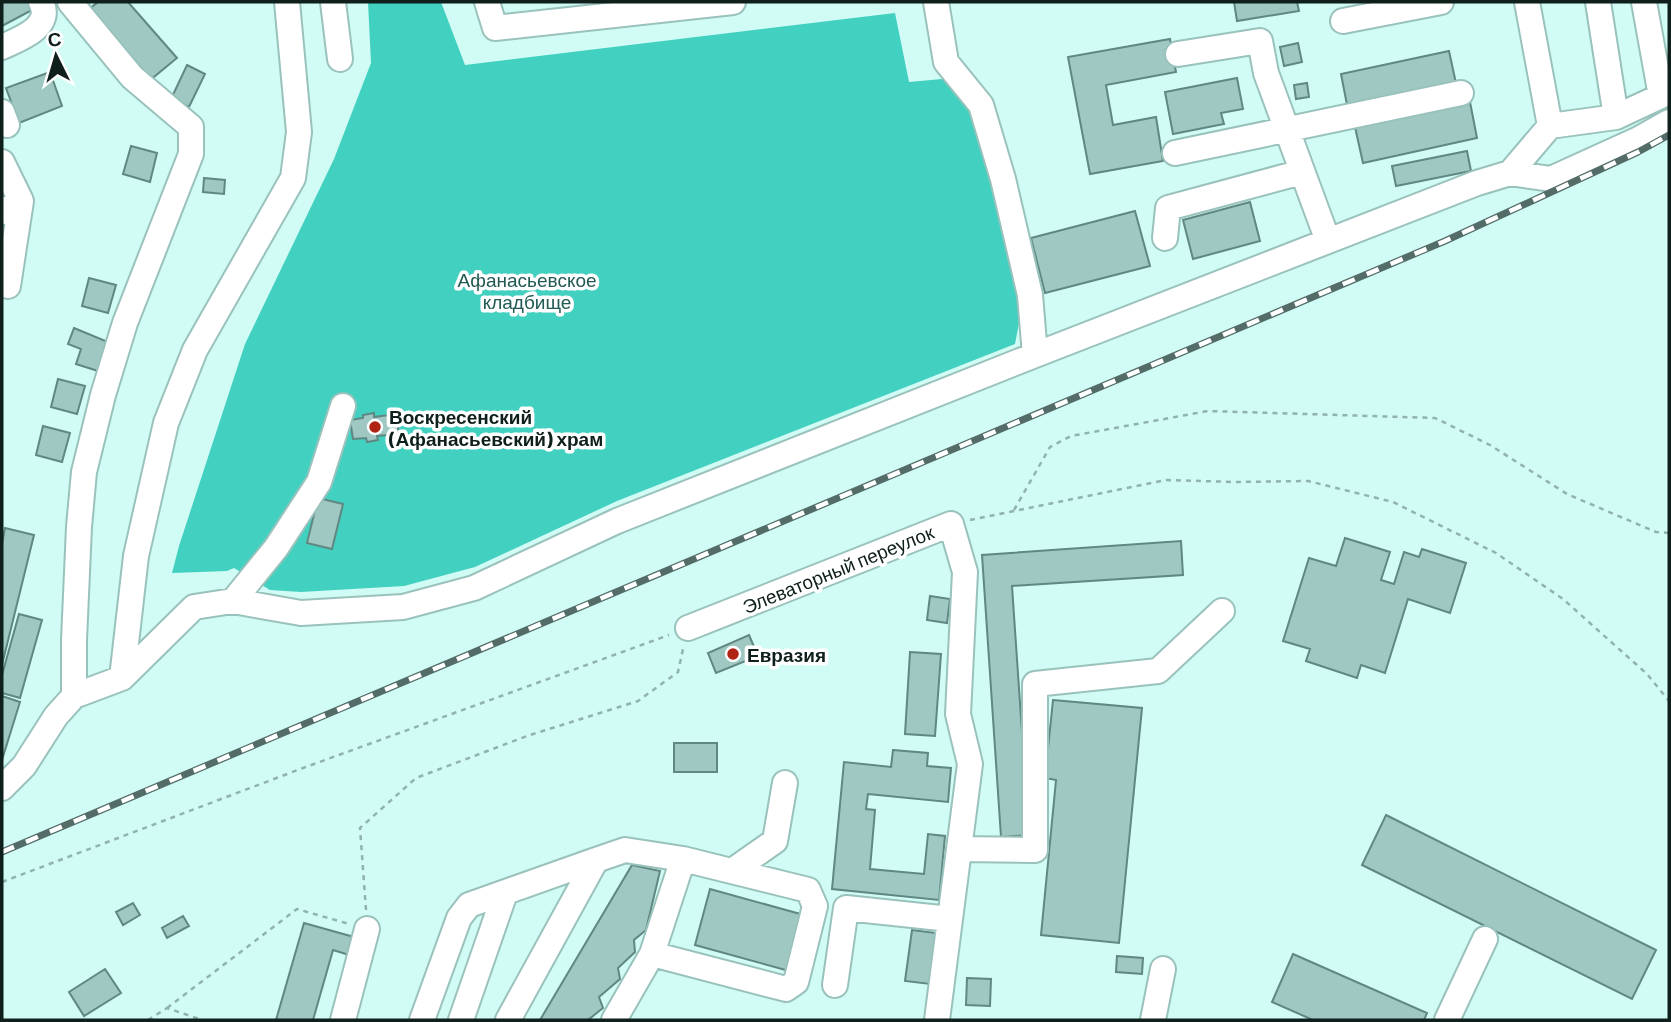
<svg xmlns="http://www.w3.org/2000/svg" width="1671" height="1022" viewBox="0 0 1671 1022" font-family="Barlow,sans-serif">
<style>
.forest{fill:#42d0c0}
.building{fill:#9fc8c2;stroke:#608781;stroke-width:2}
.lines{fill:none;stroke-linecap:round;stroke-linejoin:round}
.minor-casing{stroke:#9ac2bc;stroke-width:28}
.path{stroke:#91b3ae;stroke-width:2.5;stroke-dasharray:5 5;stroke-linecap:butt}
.minor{stroke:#fff;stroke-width:24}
.rail-casing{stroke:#536c68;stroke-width:7}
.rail{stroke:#fff;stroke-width:4.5;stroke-dasharray:13;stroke-linecap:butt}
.poi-dot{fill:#b02211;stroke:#fff;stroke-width:2.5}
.labels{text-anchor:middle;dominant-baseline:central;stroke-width:7;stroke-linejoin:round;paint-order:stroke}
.park-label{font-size:19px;fill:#215a53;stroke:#fff}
.poi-label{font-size:19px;font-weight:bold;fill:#0f1f1c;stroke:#fff;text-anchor:start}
.street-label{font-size:19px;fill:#0f1f1c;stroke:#fff}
</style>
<rect width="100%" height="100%" fill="#d1fbf5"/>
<path class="forest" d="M368,2H441L465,65L895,13L909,82L953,78L977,109L1023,302L1015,344L617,501L475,567L404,586L301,592L270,590L234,568L227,571L172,573L179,546L245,344L334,159L371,63Z"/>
<path class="building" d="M2,2H28L32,10L2,26Z
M98,2H128L177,58L149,81L88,10Z
M1234,2H1297L1299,11L1237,21Z
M1170,39L1176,72L1106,85L1113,125L1156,117L1163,161L1090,174L1068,57Z
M1298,43L1302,62L1284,66L1280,47Z
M1449,51L1457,88L1348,110L1341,74Z
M187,65L205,74L189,107L171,99Z
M50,72L62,106L19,123L6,88Z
M1237,78L1243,109L1221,113L1224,124L1173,134L1165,92Z
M1307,83L1309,97L1296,99L1294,85Z
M1470,102L1477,138L1363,163L1355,127Z
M131,146L157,153L150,182L123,174Z
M1467,151L1471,171L1396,186L1392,166Z
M204,178L225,180L224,194L203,192Z
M1250,202L1260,241L1193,259L1183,220Z
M1135,211L1150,266L1045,293L1031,238Z
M89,278L116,285L108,313L82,306Z
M74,328L108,342L98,371L76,364L81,349L68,344Z
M58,379L85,386L77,414L51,407Z
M374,413V417L396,414L399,434L377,436L378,440L367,442L366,438L353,439L350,420L363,418V415Z
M43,426L70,433L62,462L36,455Z
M318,498L343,504L332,549L307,543Z
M5,528L34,535L2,665V544Z
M1345,538L1390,552L1381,580L1394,584L1404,552L1419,557L1422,549L1466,563L1450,613L1408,599L1385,673L1361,665L1357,678L1306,661L1310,649L1283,641L1309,558L1336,566Z
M1181,541L1183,575L1012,586L1029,835L1001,837L982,555Z
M930,596L950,599L947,623L927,620Z
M19,614L42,620L20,698L2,693V675Z
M749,635L758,656L716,673L708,653Z
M910,652L941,654L935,736L905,734Z
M2,696L20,702L2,760Z
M1053,700L1142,708L1119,943L1041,935L1056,780L1045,778Z
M674,743H717V772H674Z
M893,750L928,753L927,766L951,768L948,802L868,794L866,809L875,810L870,869L924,874L928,834L945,836L939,900L832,889L844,762L891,767Z
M1386,815L1656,950L1632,999L1362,865Z
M632,865L660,871L646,930L634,940L635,952L618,968L620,979L599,997L603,1008L588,1020H540Z
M710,889L804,915L789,971L695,945Z
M133,903L140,915L123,925L116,912Z
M183,916L189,926L167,938L162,928Z
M304,923L354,937L349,955L333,950L313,1020H276Z
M912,930L936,933L930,984L905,981Z
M1293,954L1427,1013L1424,1020H1313L1272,1002Z
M1117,956L1143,958L1142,974L1116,972Z
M105,969L121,993L84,1016L69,992Z
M967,978L991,979L990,1006L966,1005Z"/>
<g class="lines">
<defs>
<path id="minor" d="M333,2L340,59
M487,2L495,28L733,2
M936,2L946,62L981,105L1003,179L1030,295L1035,355
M1343,21L1441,2
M2,47C19,39 54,27 41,2
M1178,54L1260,41L1266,73L1328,241
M2,112L7,125
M1616,117L1661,96L1644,2
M1550,126L1616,117L1598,2
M1175,153L1461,93
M2,162L21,201L2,212
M1510,173L1550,126L1527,2
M1165,238L1168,208L1302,172
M8,286L21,201
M233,601L276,548L319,482L343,406
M688,628L951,524L965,572L958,714L970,764L937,1020
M122,678L136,556L166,423L195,350L293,178L299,132L287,2
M74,696L122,678L194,607L233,601L301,613L403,607L474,588L617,521L1035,355L1477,183L1510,173L1551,179L1639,139L1669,122
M2,788L24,766L56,716L74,696V640L79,527L84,472L103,395L125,323L191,154V127L132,77L70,2
M960,849L1035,850V684L1158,671L1222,611
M732,871L775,841L785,783
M835,985L846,908L950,919
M343,1020L367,929
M422,1020L459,918L469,905L596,860
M461,1020L505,893
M508,1020L596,860L625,850L683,859
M614,1020L652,954L683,859L808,890L815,906L796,982L786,989L652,954
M1153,1020L1163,969
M1447,1020L1485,939"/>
</defs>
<use href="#minor" class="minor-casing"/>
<path class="path" d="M1014,510L1050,447L1071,436L1208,411L1435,418L1490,445L1567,494L1656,532L1669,533
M970,520L1166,480L1235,482L1308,481L1393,502L1496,553L1563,599L1647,674L1669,701
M2,882L303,768L669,635
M366,910L360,828L416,778L527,736L638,701L678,672L683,649
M167,1008L297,909L349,924
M148,1020L167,1008L202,1020"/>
<use href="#minor" class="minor"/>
<defs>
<path id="rail" d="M2,852L1445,241L1638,152L1669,135"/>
</defs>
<use href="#rail" class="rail-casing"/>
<use href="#rail" class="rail"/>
</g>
<g class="poi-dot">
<circle cx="375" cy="427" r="7"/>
<circle cx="733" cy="654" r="7"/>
</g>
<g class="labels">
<g class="park-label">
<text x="527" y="279">Афанасьевское<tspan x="527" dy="22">кладбище</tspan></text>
</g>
<g class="poi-label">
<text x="389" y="416">Воскресенский<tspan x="389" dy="22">(Афанасьевский) храм</tspan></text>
<text x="747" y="654">Евразия</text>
</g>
<g class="street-label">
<text transform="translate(838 569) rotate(-22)">Элеваторный переулок</text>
</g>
</g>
<rect width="1671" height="1022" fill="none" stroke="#0f1f1c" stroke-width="7"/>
<g transform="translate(56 56) rotate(355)" stroke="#ffffff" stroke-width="5" paint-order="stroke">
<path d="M0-5L12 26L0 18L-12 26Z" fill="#0f1f1c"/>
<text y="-10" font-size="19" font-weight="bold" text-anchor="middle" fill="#0f1f1c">С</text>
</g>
</svg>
